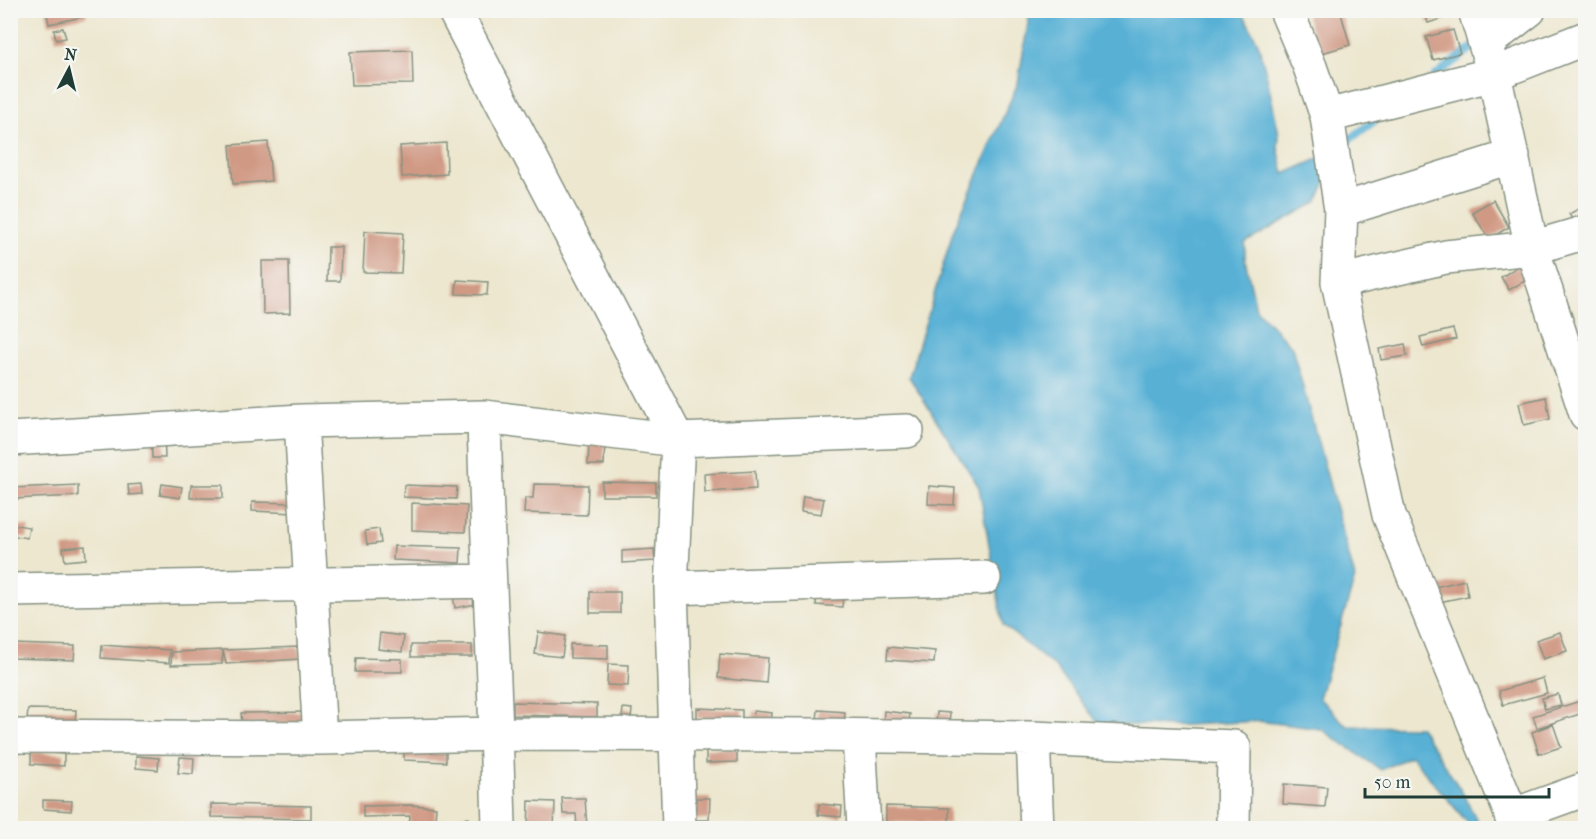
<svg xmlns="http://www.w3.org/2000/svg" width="1596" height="839" viewBox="0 0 1596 839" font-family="'IM FELL French Canon',serif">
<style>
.water{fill:#58b1d5;stroke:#3c7784;stroke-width:1.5}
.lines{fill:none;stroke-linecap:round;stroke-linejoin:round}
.stream{stroke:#58b1d5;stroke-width:8}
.building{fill:#d09984}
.minor-casing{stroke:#869282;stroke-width:36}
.minor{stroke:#fff;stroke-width:33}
</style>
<rect width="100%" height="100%" fill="#f6f6f2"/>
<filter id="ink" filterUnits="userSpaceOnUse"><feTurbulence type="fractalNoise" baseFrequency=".0167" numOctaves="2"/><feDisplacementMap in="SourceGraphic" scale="12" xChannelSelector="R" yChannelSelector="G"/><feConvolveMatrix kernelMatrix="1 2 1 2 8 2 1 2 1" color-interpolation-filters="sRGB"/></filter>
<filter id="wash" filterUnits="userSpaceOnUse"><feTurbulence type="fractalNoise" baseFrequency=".008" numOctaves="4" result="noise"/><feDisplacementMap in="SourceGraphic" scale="24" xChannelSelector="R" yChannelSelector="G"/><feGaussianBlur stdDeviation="1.35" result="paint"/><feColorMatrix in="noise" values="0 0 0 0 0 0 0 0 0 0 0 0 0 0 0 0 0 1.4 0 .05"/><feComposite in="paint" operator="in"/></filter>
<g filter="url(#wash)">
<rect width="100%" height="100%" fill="#ede7cf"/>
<path class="water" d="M1030,11H1242L1258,43L1267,77L1279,134L1278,148L1284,174L1332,153L1331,170L1317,202L1245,243V259L1256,309L1292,347L1355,578L1319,698L1347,726L1420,727L1462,792L1481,828H1472L1411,756L1381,770L1321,729L1258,721L1169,726L1099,724L1055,667L1003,625L979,487L909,377L954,229L1018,83Z"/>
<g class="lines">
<path class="stream" d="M1435,76L1476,45
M1341,146L1382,115"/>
</g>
<g id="blocks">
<path class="building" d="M46,10H86L87,16L49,24Z
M1316,10H1340L1350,45L1318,54L1306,13Z
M1424,10H1452L1454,15L1428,23Z
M63,28L66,38L56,40L54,30Z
M1453,30L1460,53L1433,60L1426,37Z
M412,50L413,84L352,85L350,52Z
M268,142L271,181L233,184L230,145Z
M446,143L447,174L402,177L400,146Z
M1493,200L1509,227L1489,239L1472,212Z
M1586,205V228L1580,232L1569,214Z
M365,231L403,233L401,273L363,272Z
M328,247H341L340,281H327Z
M262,261H289L290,313L263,314Z
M1522,264L1530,278L1509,290L1501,277Z
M457,280L488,282L487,295L456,294Z
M1453,329L1456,339L1423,347L1420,337Z
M1405,344L1407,356L1381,360L1379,349Z
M1546,397L1550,419L1524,425L1519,403Z
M164,428L165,458H152L151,429Z
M589,442H605L604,465H588Z
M755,471L756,489L705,492L704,474Z
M602,482L656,483V496H602Z
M141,484L142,494L129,495L128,485Z
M162,484L182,487L180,498L160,495Z
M534,484L588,485L587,515L524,513L525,498H533Z
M78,485V496L12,499L11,488Z
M191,485H223V498H190Z
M404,485L457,487L456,499L403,497Z
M929,486L955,488L954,505L928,504Z
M803,496L824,499L821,514L801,511Z
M252,502L295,503V513L252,511Z
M412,503L467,506L465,532L412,530Z
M10,524L29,527L27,538L10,535Z
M379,529L381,543L367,545L365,531Z
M85,546L86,559L65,561L63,548Z
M394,546L461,548L460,563L393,560Z
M654,549L655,561L622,563V551Z
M1465,580L1468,596L1439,602L1435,587Z
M590,592H620V613H590Z
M475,593L477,604L455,608L453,596Z
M817,594L843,597L842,607L816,605Z
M538,632L565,636L562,657L535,654Z
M1560,632L1567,651L1543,659L1536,640Z
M380,633L404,636L402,652L378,649Z
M12,644L75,646L74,660L12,658Z
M570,644L608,645V659L570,658Z
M102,645L170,650L169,663L101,658Z
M411,645H472V657H411Z
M299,647L300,659L226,664L223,651L222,664L171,665L172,652Z
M888,647L935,651L934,663L887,660Z
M720,654L768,658L766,683L718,678Z
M356,658L402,659V672H355Z
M608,664L629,665L628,686L607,685Z
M1543,678L1547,693L1503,705L1499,691Z
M1558,694L1561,705L1545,709L1542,698Z
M1586,699V712L1537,728L1533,716Z
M513,702L597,704V717L513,715Z
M623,708L632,709L631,720L622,719Z
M697,708L742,710V720L697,718Z
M28,709L76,710L75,723L27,721Z
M818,710L845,712L844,723L817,720Z
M754,711L772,713L771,724L753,722Z
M884,711L910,714L908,726L883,723Z
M306,712V724L242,725L241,713Z
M937,712L950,713L949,726L936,725Z
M1553,724L1561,747L1539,754L1532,732Z
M737,748V762L706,763V749Z
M404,751L446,752V762L404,760Z
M31,752L64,754V766L31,764Z
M136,756L159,758L158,770L136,768Z
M180,757L194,758L193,774L178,773Z
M1284,784L1327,787L1325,807L1283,804Z
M562,798H585L587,828H577L576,814H563Z
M696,798H710L709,820H695Z
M43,800L72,801L71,811L43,809Z
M529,801L555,802L554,828H528Z
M211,804L311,806V819L211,817Z
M819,804L842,806L841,817L818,815Z
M411,805L436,807L435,820L469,818L470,828H409L410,816L363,817V806Z
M886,806L949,808V824L886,822Z
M308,825V828H269V826Z"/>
</g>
</g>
<g filter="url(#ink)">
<use href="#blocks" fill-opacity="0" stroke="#869282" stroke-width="1.5"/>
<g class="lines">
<defs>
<path id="minor" d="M454,10L678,440L671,588L679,828
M1286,10L1310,67L1327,116L1341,210L1338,282L1389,515L1517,828
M1475,10L1494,74L1532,248L1586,414
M1485,44L1529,10
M1327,116L1494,74L1586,38
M1341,210L1513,156
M1338,282L1446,257L1532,248L1586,232
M484,417C487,554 496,691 499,828
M301,421L320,738
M10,439L301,421L484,417L678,440L907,431
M671,588L984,578
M10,590L489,581
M10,736L320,738L497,734L817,735L1033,738L1234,747L1233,828
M859,736L864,828
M1033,738L1037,828
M1511,816L1586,789"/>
</defs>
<use href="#minor" class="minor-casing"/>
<use href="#minor" class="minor"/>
</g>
</g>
<rect width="1596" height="839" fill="none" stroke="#f6f6f2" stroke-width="36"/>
<g transform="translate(69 69) rotate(7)" stroke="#f6f6f2" stroke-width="4.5" paint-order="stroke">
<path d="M0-4.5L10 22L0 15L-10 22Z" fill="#1f3d34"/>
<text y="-9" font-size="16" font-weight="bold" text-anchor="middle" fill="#1f3d34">N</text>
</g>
<path d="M1365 788v9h184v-9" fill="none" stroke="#1f3d34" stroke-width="3"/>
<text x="1374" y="788" font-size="18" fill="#1f3d34" stroke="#f6f6f2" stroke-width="4.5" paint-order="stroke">50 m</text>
</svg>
